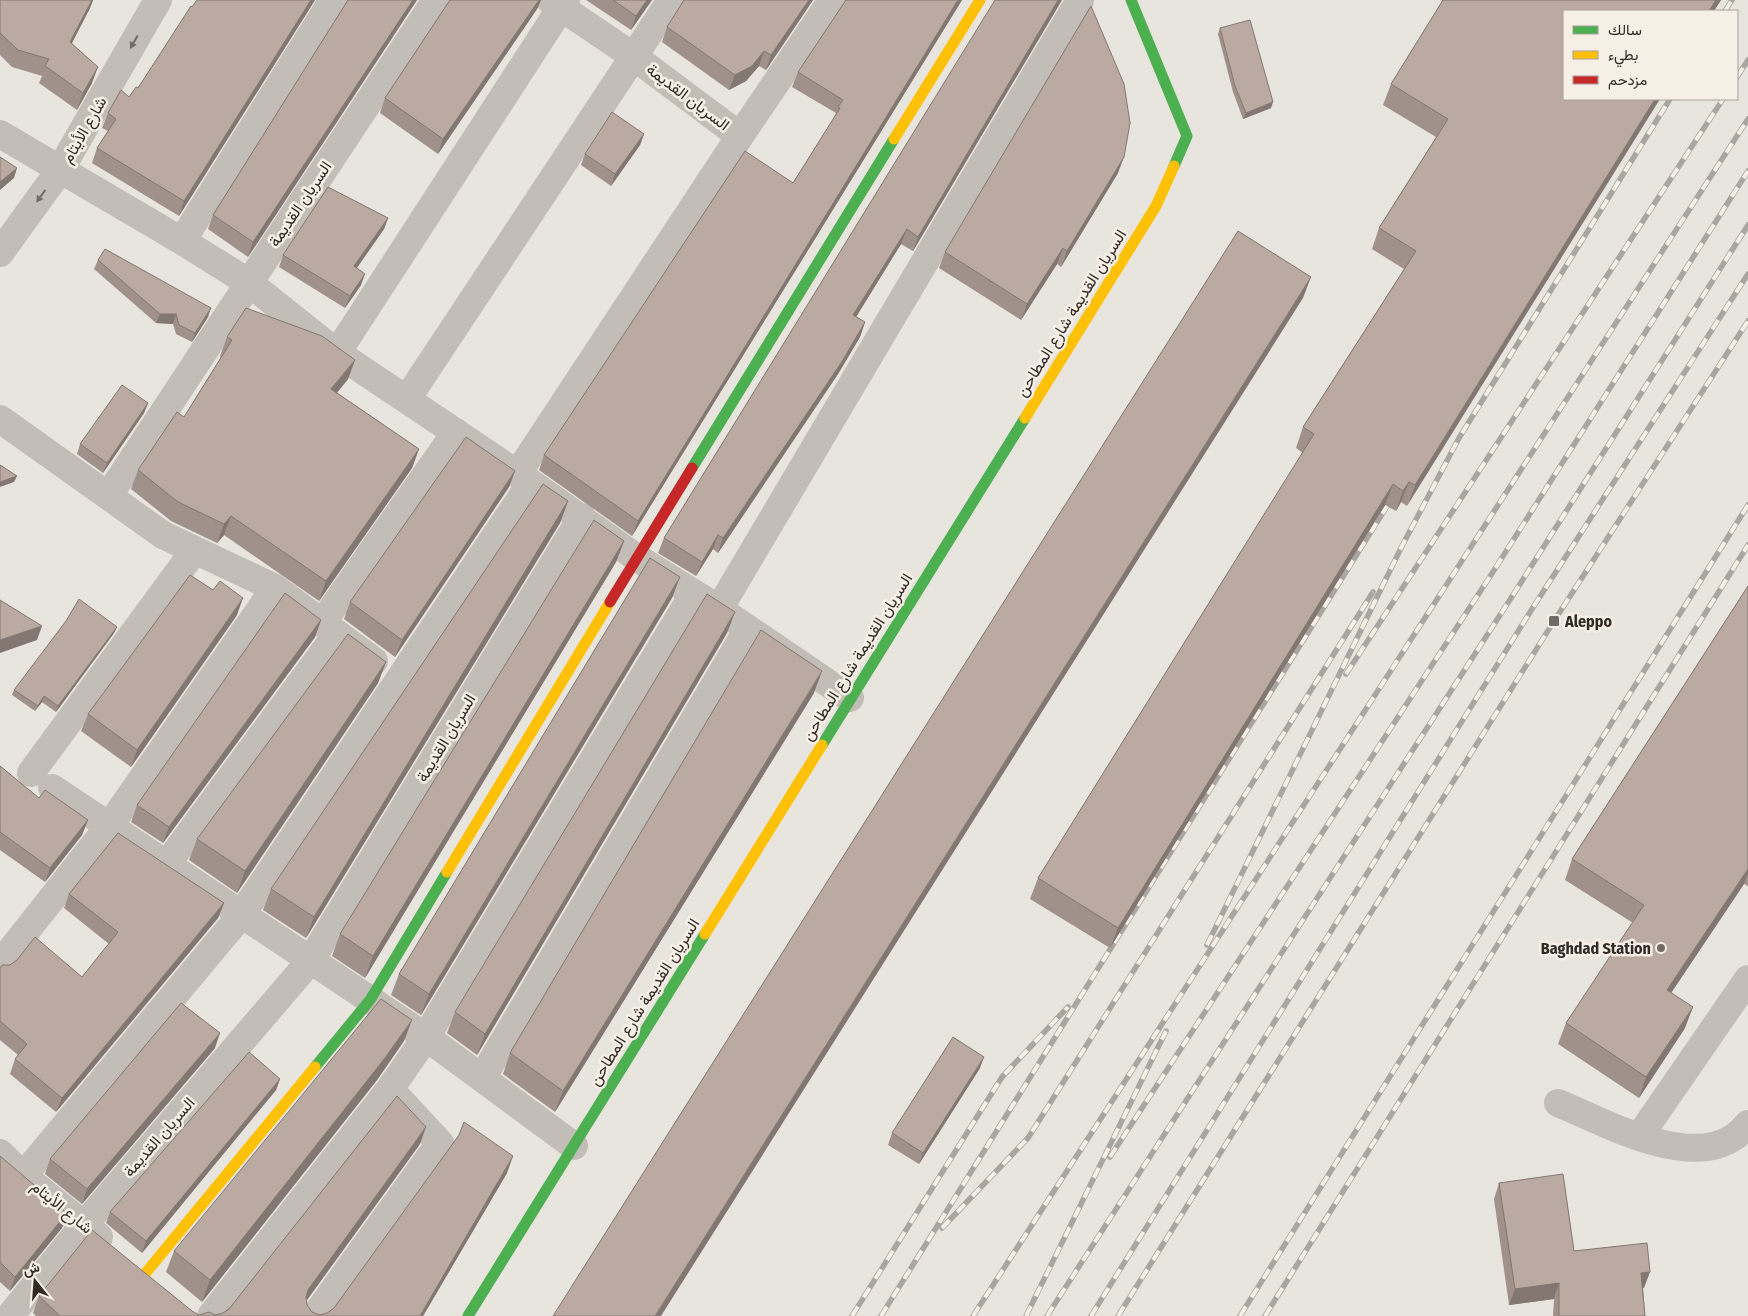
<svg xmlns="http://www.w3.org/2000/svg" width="1748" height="1316" viewBox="0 0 1748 1316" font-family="'Fira Sans Condensed',Vazirmatn,sans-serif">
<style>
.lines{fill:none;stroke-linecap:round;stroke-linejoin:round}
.street{stroke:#c2bdb7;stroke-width:28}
.fast{stroke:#4caf50;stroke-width:11}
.slow{stroke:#ffc107;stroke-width:11}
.jam{stroke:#c62828;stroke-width:11}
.rail-casing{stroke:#a9a5a1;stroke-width:5.5}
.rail{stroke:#f6efe5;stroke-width:4;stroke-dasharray:11;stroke-linecap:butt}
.wall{fill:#a0928b}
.shaded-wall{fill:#827771}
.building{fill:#baaaa2;stroke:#827771}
.oneway{fill:#726c67}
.poi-dot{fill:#716b66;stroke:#f6efe5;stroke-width:2}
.labels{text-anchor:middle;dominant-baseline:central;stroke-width:5;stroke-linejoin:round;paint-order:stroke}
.street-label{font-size:16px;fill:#312a26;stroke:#f6efe5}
.poi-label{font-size:16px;font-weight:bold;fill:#312a26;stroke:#f6efe5;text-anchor:start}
</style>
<rect width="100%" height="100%" fill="#e8e4de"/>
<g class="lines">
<path class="street" d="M550,0L633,56L740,136L832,0
M0,134L182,241L248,282L337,353L531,483L637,558L719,609L850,698
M182,241L333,0
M0,253L60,170L158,0
M337,353L566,0
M407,399L671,0
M0,419L163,535L275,588L374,661
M518,473L740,136
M109,495L436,0
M719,609L1080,0
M322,623L456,432
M31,773L194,551
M52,788L426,1037L574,1146
M167,864L337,634
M0,964L110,825L275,588
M482,1078L748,629
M1558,1103C1604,1122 1687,1169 1734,1137C1739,1134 1744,1128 1748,1124
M1639,1137L1748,979
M0,1153L23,1176L99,1237
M23,1176L242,914L531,483
M10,1316L84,1225L311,960L582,517
M211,1316L390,1089L426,1037L694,593
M315,1316L440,1143L400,1100"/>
<path class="fast" d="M1131,0L1187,136L1174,166
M692,468L894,139
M822,745L1025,418
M315,1067L370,1000L447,872
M468,1316L705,934"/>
<path class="slow" d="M894,139L980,0
M1025,418L1156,206L1174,166
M447,872L610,602
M705,934L822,745
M144,1275L315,1067"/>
<path class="jam" d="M610,602L692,468"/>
<defs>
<path id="rail" d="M1725,11L1732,0
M1737,77L1748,60
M1346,674L1723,99
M1207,945L1402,546L1459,438L1670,99
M1110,1157L1491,575L1748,171
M942,1228L1028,1138L1373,592
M852,1316L1002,1077L1068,1007
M881,1316L1394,495
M973,1316L1748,119
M1026,1316L1166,1031
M1047,1316L1513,595L1748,225
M1091,1316L1532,609L1748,274
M1118,1316L1554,621L1748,321
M1240,1316L1748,505
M1265,1316L1748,545"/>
</defs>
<use href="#rail" class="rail-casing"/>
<use href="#rail" class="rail"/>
</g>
<path class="wall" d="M0,0H93L90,8L72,43L92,83L77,110L39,83L42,76L12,67L0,55Z
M315,0L179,216L92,163L97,148L108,131L102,128L108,113L129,97L138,88L192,7Z
M348,0H417L248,257L208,229L213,215Z
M450,0H541L537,9L438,154L380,113L385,98Z
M586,0H652L631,30Z
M813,0L766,70L759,66L746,81L729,90L662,42L667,27Z
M962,0L632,536L539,470L544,455L793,183L834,118L836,113L792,87L798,72Z
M1062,0L913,251L901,244L856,317L865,322L860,337L838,374L718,553L713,549L696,576L658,553L664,538Z
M1443,0H1721L1714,11L1564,99L1407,506L1401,502L1396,511L1385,505L1110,948L1030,899L1038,878L1303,453L1296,448L1303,427L1404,269L1372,249L1379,228L1436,137L1383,105L1391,84Z
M1220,28L1271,108L1243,119L1233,92L1218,34Z
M644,134L640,145L611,186L581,165L585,154Z
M1118,173L1061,267L1057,264L1021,320L939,268L945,252Z
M388,218L384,229L356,268L361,285L345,308L279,267L283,255Z
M98,260L208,317L192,342L176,334L173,324L156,323L94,269Z
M227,337L355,360L348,379L337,393L419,449L412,468L319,601L224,535L217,543L171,521L131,489L138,470L184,417L221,357L220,356Z
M148,403L144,413L103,473L77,454L80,444Z
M515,471L509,487L395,657L344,619L350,602Z
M568,501L560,523L306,938L263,910L271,889Z
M624,541L616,562L365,978L332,956L340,934Z
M1748,586V886L1744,884L1671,993L1685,1028L1639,1098L1558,1044L1566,1023L1633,923L1565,880L1572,859Z
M672,598L421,1015L391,995L399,974Z
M237,615L131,767L81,731L88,714Z
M321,620L315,637L163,843L131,822L137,805Z
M117,627L114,633L56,712L42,702L35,711L12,695L14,690Z
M727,633L477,1055L447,1033L455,1012Z
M386,662L378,683L237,893L189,860L197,839Z
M814,693L555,1112L503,1074L510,1053Z
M0,766L39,798L88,820L82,835L45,882L0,850Z
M69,894L224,903L218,918L56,1112L10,1074L15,1059L18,1055L0,1040V968L82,977L109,944L64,908Z
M404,1041L377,1080L202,1302L166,1272L174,1251Z
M215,1048L82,1204L45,1174L50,1159Z
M980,1068L919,1164L888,1145L892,1133Z
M280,1079L276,1090L142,1253L106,1223L110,1212Z
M420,1144L306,1301L307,1305L312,1312L320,1315L327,1313L507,1173L423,1316H36L33,1313L39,1296L192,1311L199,1315H215L223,1313Z
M0,1156L67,1213L62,1228L10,1291L0,1282Z
M1499,1183L1574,1251L1644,1288H1643L1645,1316H1553L1554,1299L1509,1305L1494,1199Z"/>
<path class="shaded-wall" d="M92,0H93L90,8L64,58L70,42Z
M311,0H315L179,216L184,201Z
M413,0H417L248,257L253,242Z
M539,0H541L537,9L438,154L443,139Z
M647,0H652L631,30L636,16Z
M809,0H813L766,70L771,55Z
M958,0H962L632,536L638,521Z
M1058,0H1062L913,251L918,237Z
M1716,0H1721L1714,11H1709Z
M764,51L759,66L746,81L729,90L735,75Z
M98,67L92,83L77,110L83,93Z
M1655,99H1660L1407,506L1415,485Z
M1273,102L1271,108L1243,119L1246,113Z
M644,134L640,145L611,186L615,174Z
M1124,157L1118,173L1061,267L1067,251Z
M17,168L14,178L0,190V182Z
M388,218L384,229L350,278L354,266Z
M907,229L901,244L848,330L853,315Z
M1063,248L1057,264L1021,320L1027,304Z
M365,274L361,285L345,308L350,296Z
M1311,277L1303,298L661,1316H655Z
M211,308L208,317L192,342L195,333Z
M160,314H176L173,324L156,323Z
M865,322L860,337L838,374L718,553L723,538Z
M355,360L348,379L324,408L331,389Z
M148,403L144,413L103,473L107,463Z
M419,449L412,468L319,601L326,581Z
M515,471L509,487L395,657L402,640Z
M17,476L14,482L0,487V482Z
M1409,482L1401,502L1396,511L1403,491Z
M1393,484L1385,505L1110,948L1118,928Z
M568,501L560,523L306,938L314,917Z
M231,516L224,535L217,543L224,524Z
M718,535L713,549L696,576L702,562Z
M624,541L616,562L365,978L373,956Z
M680,577L672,598L421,1015L429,994Z
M243,598L237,615L131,767L137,750Z
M735,612L727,633L477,1055L485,1034Z
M321,620L315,637L163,843L169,827Z
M42,626L37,640L0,653V640Z
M117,627L114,633L56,712L58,706Z
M386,662L378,683L237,893L245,871Z
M822,671L814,693L555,1112L563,1091Z
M44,696L42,702L35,711Z
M88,820L82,835L45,882L50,868Z
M1748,869V873L1744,884L1659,1011L1667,990Z
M224,903L218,918L56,1112L62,1098Z
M1693,1007L1685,1028L1639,1098L1646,1077Z
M412,1020L404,1041L377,1080L202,1302L210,1280Z
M220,1033L215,1048L82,1204L87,1189Z
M984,1057L980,1068L919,1164L923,1153Z
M280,1079L276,1090L142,1253L146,1241Z
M426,1127L420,1144L302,1307L308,1290Z
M513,1156L507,1173L423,1316H420Z
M67,1213L62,1228L10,1291L15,1277Z
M1650,1272L1644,1288L1636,1289L1641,1273Z
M1559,1283L1554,1299L1509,1305L1515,1289Z"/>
<path class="building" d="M0,0H92L70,42L98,67L83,93L45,66L49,59L18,50L0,33Z
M197,0H311L184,201L97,148L116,119L108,113L121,90L129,97L136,87L138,88L191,6L192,7Z
M348,0H413L253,242L213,215Z
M450,0H539L443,139L385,98Z
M613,0H647L636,16Z
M684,0H809L771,55L764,51L752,66L735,75L667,27Z
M846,0H958L638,521L544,455L745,151L793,183L840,108L838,107L843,100L798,72Z
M995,0H1058L918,237L907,229L853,315L865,322L843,360L723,538L718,535L702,562L664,538Z
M1443,0H1716L1709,11H1564V99H1655L1415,485L1409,482L1403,491L1393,484L1118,928L1038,878L1314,434L1303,427L1416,251L1379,228L1448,119L1391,84Z
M1091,6L1124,84L1130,123L1124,157L1067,251L1063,248L1027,304L945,252Z
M1250,20L1273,102L1246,113L1235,86L1220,28Z
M612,112L644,134L615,174L585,154Z
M0,157L17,168L0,182Z
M328,187L388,218L354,266L365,274L350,296L283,255Z
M1238,231L1311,277L655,1316H553Z
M105,249L211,308L195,333L179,325L176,314H160L98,260Z
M246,308L322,336L355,360L331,389L419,449L326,581L231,516L224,524L178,502L138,470L177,412L184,417L232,340L227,337Z
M122,385L148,403L107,463L80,444Z
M466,437L515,471L402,640L350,602Z
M0,465L17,476L0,482Z
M543,484L568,501L314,917L271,889Z
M594,520L624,541L373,956L340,934Z
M650,558L680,577L429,994L399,974Z
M190,575L213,590L220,581L243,598L137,750L88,714Z
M1748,586V869L1667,990L1693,1007L1646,1077L1566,1023L1644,905L1572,859Z
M285,593L321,620L169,827L137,805Z
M707,594L735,612L485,1034L455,1012Z
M79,599L117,627L58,706L44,696L38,706L14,690L66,621Z
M0,600L42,626L0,640Z
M761,630L822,671L563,1091L510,1053Z
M348,634L386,662L245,871L197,839Z
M0,766L39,798L45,790L88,820L50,868L0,832Z
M118,833L224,903L62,1098L15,1059L27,1044L0,1021V968L2,965H10L17,960L35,937L82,977L118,932L69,894Z
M381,999L412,1020L385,1058L210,1280L174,1251Z
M181,1003L220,1033L87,1189L50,1159Z
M953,1037L984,1057L923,1153L892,1133Z
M249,1052L280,1079L146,1241L110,1212Z
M397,1096L426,1127L308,1290L306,1297L307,1305L312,1312L320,1315L327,1313L334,1308L459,1135L464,1122L513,1156L420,1316H60L39,1296L92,1230L192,1311L199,1315L209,1312L215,1315L223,1313L229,1309Z
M0,1156L67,1213L15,1277L0,1262Z
M1563,1174L1574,1251L1647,1243L1650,1272L1641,1273L1645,1316H1559V1283L1515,1289L1499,1183Z"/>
<defs><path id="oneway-solid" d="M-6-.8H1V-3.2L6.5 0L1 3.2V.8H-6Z" transform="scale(1.25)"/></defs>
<g class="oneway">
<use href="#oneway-solid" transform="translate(134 42) rotate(120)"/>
<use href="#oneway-solid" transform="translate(41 196) rotate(126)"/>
</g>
<g class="poi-dot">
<rect x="1548" y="615" width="12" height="12" rx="2.5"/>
<circle cx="1661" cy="948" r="5"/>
</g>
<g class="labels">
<g class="street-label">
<text transform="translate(688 97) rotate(37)">السريان القديمة</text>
<text transform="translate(84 130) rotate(-60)">شارع الأيتام</text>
<text transform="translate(300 204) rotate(-56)">السريان القديمة</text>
<text transform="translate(1071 313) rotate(-58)">السريان القديمة شارع المطاحن</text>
<text transform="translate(857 657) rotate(-58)">السريان القديمة شارع المطاحن</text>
<text transform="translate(446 738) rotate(-59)">السريان القديمة</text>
<text transform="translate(644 1002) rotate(-58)">السريان القديمة شارع المطاحن</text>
<text transform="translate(159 1137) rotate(-49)">السريان القديمة</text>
<text transform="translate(62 1207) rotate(39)">شارع الأيتام</text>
</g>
<g class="poi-label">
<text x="1565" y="621">Aleppo</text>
<text x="1651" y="948" text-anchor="end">Baghdad Station</text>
</g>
</g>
<rect x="1563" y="10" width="175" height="90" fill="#f6efe5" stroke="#a7a099"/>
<rect x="1573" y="26" width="25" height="8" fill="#4caf50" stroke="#a7a099"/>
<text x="1608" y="35" font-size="15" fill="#312a26">سالك</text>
<rect x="1573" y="51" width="25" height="8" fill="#ffc107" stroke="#a7a099"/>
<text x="1608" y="60" font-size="15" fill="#312a26">بطيء</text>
<rect x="1573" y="76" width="25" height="8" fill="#c62828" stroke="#a7a099"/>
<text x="1608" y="85" font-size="15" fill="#312a26">مزدحم</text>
<g transform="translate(35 1281) rotate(343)" stroke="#f6efe5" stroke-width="4" paint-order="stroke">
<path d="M0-4L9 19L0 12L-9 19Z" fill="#312a26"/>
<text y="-8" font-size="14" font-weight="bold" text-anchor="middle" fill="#312a26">ش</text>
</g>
</svg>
